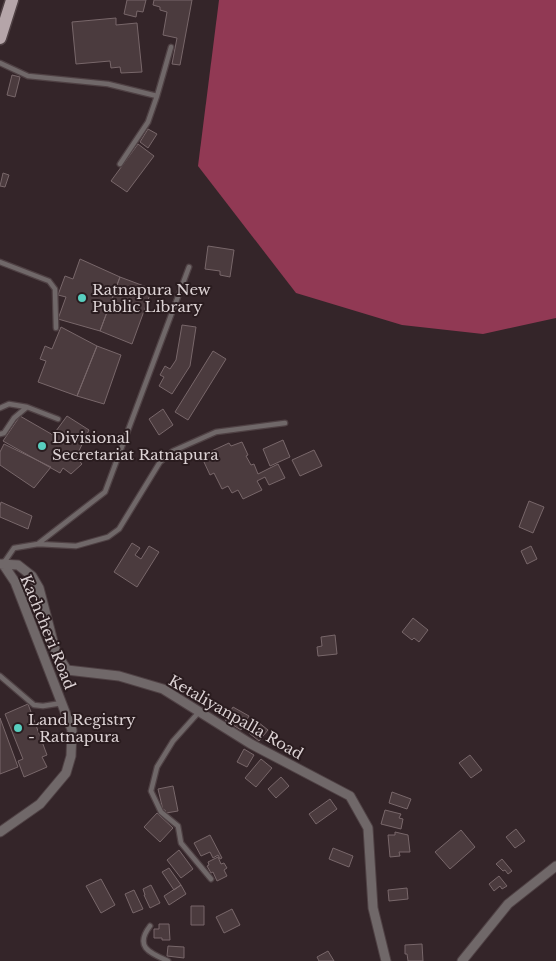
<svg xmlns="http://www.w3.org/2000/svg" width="556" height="961" viewBox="0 0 556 961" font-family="'Libre Baskerville',serif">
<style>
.forest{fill:#913954}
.building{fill:#4b3b3e;stroke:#78676a}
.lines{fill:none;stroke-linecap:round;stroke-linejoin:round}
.lane-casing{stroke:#4f4144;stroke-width:7}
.street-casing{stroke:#4f4144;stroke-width:11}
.primary-casing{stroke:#4f4144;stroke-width:15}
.lane{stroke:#706869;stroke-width:4.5}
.street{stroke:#706869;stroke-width:9}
.primary{stroke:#b5a5a9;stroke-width:12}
.poi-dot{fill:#58cebf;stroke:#2a1c1f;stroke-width:2}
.labels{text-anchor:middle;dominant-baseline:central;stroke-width:4;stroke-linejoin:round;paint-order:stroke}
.poi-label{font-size:15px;fill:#dcd2d4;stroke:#2a1c1f;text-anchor:start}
.street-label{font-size:15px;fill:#dcd2d4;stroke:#2a1c1f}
</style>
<rect width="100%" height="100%" fill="#342529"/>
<path class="forest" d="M219,0H556V318L483,334L402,325L296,293L198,166Z"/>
<path class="building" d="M127,0H146L143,12L137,11L136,17L124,14Z
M154,0H192L180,65L172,64L177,38L163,35L167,12L160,10V7L153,5Z
M116,18V25L137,23L142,72L121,73L120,67L111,68L110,61L76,64L72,22Z
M12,75L20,77L15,97L7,95Z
M148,129L157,134L148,148L140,142Z
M138,144L154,156L127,192L111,181Z
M3,173L9,175L5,187L0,186Z
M208,246L234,250L230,277L220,275V271L205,269Z
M80,259L120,277L100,331L58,319L66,297L58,295L65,276L73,279Z
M120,277L152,289L132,344L100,331Z
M182,325L196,327L190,366L172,394L159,386L164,377L160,375L165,366L170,369L176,360Z
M61,327L97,346L77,396L38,382L46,361L40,359L45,346L52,349Z
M97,346L121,355L104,404L77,396Z
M213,351L226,359L188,420L175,412Z
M163,409L173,425L159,435L149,419Z
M20,416L53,435L67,416L89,430L76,457L82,464L71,474L63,468L60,473L3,441Z
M283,440L290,457L270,466L263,449Z
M242,442L248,455L246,456L251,465L254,464L258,474L278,464L285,478L269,485L265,477L257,481L262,490L243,499L238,490L232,493L228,486L222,489L214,473L210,475L204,462L208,460L205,454L229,443L231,446Z
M4,444L51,467L34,488L0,465V452Z
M314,450L322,466L300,476L292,460Z
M529,501L544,507L533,533L519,527Z
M1,502L32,516L28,529L0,517V506Z
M132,543L140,548L135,555L141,559L149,546L159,552L137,587L114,572Z
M531,546L537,559L527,564L521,551Z
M413,618L428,630L419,642L414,638L412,640L402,632Z
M335,635L337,654L318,656L317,647L322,646L321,637Z
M28,704L47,755L42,757L47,767L24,777L18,761L23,759L5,714Z
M233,707L249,716L241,730L225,720Z
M0,718L18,767L0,774Z
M258,722L268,730L259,741L249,733Z
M244,749L254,755L247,767L237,762Z
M470,755L482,770L471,778L459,763Z
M261,759L272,768L256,787L245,778Z
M281,777L289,786L276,798L268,789Z
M173,786L178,811L166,813L165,810H163L158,789Z
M392,792L411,799L407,809L389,803Z
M330,799L337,809L316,824L309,814Z
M385,810L401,814L399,818L403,819L401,829L381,824Z
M157,813L173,828L160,842L144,827Z
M516,829L525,841L515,848L506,837Z
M461,830L475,847L450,869L435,852Z
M395,832L408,835L410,852H399L400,856L390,857L388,835H395Z
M210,835L222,858L220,859L218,855L213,858L210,852L201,856L194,843Z
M333,848L353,856L349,867L329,859Z
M179,850L193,869L181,878L167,860Z
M218,857L221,864L224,863L227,868L224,870L227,876L217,881L213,872L211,873L207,866L209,865L208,862Z
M502,859L512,871L508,874L505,870L503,871L496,864Z
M169,868L181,885L174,890L162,872Z
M499,876L507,886L502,889L500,886L494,891L489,884Z
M101,879L115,905L101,913L86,886Z
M151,885L160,903L150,908L144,895H145L143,889Z
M181,885L186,894L169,905L164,896Z
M407,888L408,899L389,901L388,890Z
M134,890L143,909L133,913L125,894Z
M191,906H204V925H191Z
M232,909L240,925L224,933L216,917Z
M159,924H169L170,940H162V938H154V929H159Z
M422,944L423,961H408L407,954H405V945Z
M168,946L184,947V958L167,956Z
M328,951L334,961H319L317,957Z"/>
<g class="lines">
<defs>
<path id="lane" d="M0,63L28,76L108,84L157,96
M120,164L148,122L157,96L171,47
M0,262L49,281L55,289L56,328
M0,408L9,404L27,407
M0,434L4,433L14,418L27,407L58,419
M39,543L105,492L189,267
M3,564L14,548L38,544L76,546L108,537L119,529L160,462L173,451L216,432L285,423
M0,676L34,705L43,706L62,703
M199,712L173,741L157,767L151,791L161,812L178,826L181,843L211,879
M150,926C134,947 150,953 168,961"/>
<path id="street" d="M0,564L18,565L32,576L39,588L56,653L67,670L119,676L163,689L251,744L350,796L368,828L373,908L386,961
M0,832L40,804L66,773L71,756L72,730L15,582L3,564
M462,961L508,904L556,866"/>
<path id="primary" d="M0,38L12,0"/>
</defs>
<use href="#lane" class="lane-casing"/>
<use href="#street" class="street-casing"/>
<use href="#primary" class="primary-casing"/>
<use href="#lane" class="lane"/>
<use href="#street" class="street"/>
<use href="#primary" class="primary"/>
</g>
<g class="poi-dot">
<circle cx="82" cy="298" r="5"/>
<circle cx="42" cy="446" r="5"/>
<circle cx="18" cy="728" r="5"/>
</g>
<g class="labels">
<g class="poi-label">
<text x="92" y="289">Ratnapura New<tspan x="92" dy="17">Public Library</tspan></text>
<text x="52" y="437">Divisional<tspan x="52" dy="17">Secretariat Ratnapura</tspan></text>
<text x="28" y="719">Land Registry<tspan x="28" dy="17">- Ratnapura</tspan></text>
</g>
<g class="street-label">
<text transform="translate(48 632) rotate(68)">Kachcheri Road</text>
<text transform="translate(236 717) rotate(30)">Ketaliyanpalla Road</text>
</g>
</g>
</svg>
